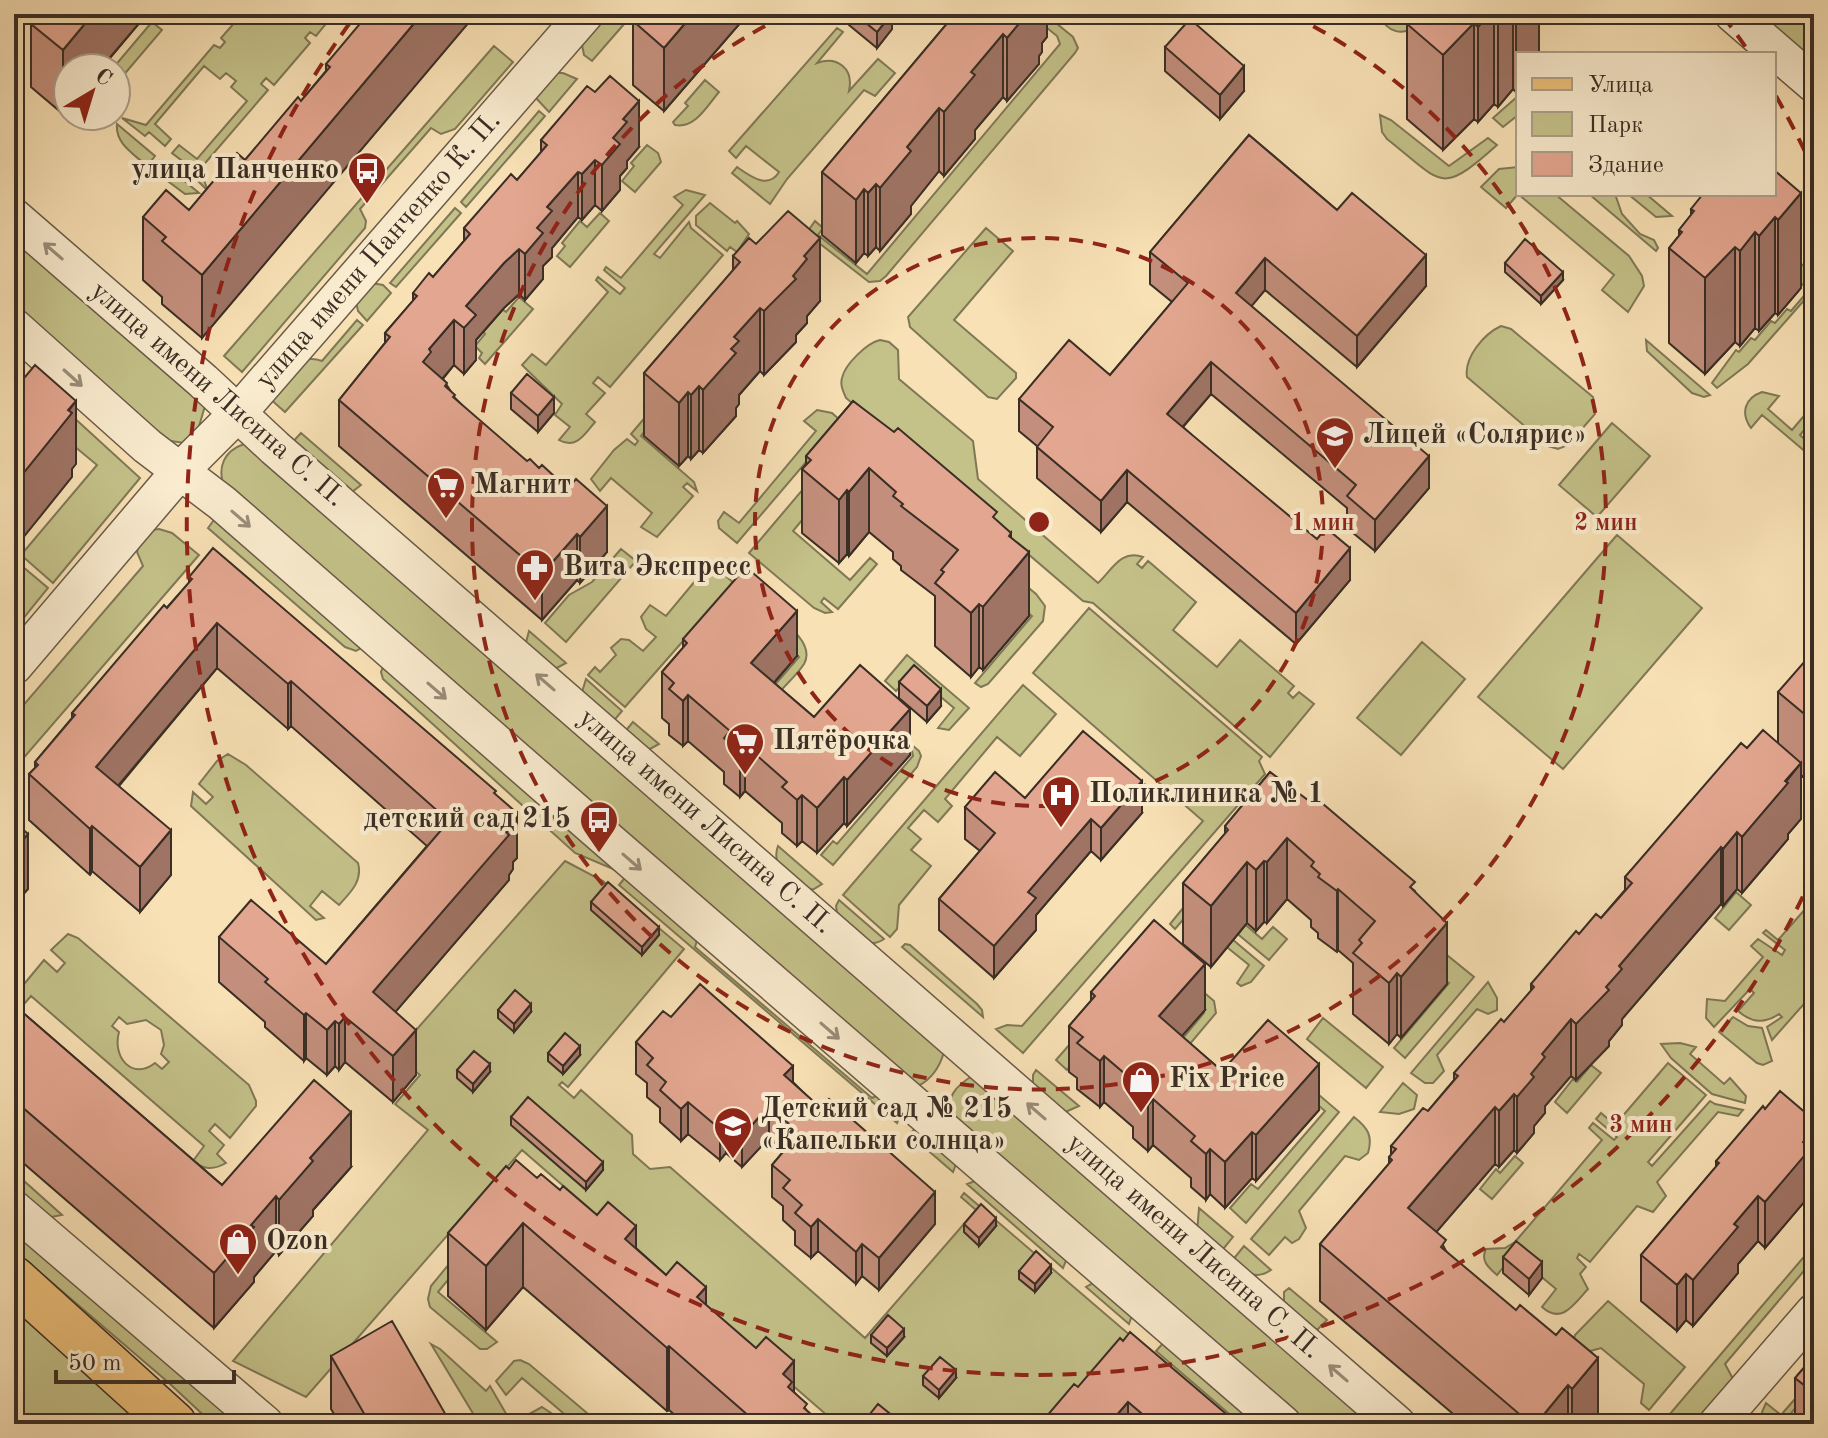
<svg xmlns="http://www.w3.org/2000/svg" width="1828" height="1438" viewBox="0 0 1828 1438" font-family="'Old Standard TT',serif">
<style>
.green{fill:#c4c189;stroke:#7f7857;stroke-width:2;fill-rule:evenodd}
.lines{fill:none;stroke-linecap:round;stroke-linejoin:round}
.minor-casing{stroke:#6a5b49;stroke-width:39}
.major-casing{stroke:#3a2e25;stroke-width:47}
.minor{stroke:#faeccf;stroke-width:36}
.major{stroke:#ecc07a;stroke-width:44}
.wall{fill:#c38f7c;stroke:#3a2e25;stroke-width:2}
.shaded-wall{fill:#9f7465;stroke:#3a2e25;stroke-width:2}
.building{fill:#e3a690;stroke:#3a2e25;stroke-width:2}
.oneway{stroke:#9a8d7a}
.ring{fill:none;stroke:#8f2418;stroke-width:4;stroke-dasharray:14 10}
.labels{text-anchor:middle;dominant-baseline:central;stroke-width:8;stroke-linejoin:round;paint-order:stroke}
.poi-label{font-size:28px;font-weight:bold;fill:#3a2e25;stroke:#faeccf;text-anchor:start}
.street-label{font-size:28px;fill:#3a2e25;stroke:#faeccf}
.centre{fill:#8f2418;stroke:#faeccf;stroke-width:4}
.ring-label{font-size:24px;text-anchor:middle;font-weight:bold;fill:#8f2418;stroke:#faeccf;stroke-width:8;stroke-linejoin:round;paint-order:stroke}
</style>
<rect width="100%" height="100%" fill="#f8e1b5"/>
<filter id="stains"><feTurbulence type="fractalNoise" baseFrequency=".0025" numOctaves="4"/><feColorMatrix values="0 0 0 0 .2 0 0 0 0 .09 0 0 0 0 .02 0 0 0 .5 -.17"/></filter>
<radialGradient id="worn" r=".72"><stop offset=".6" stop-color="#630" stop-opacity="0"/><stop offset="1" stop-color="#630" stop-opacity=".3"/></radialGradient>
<path class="green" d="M242,14H334L316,36L310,32L305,38L310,43L274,85L266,78L261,84L268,90L200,169L208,191L188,171L190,167L172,153L179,145L197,159L247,101L231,87L236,81L226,73L220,79L204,66L155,124L171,139L165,146L149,132L145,136L122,118L146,125L214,45L220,48L225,42L221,38Z
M603,14H614L625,23L592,61L584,55L581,40L597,17Z
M1030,14H1045L1073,37L1078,48L1075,53L886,276L880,281L869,282L810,236L808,231L815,221L823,228L818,235L867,274L1060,44L1057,36Z
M1379,14H1411L1419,25C1403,36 1387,34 1379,14Z
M1758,14H1814V63Z
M152,22L162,30L116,84V68H113Z
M837,28L843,32L817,63C837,56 854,68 849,91L878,59L895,73L875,96L864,90L787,179L770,204L732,173L737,167C750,176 768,190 779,172L746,146L736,158L729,151Z
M494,46L513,62L455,129L441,134L431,128L360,209L366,221L365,228L242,372L224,356Z
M554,73H563L577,79L549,112L536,98V92Z
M705,80L719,92C707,106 695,129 675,125L673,122L688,106L685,103Z
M1518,96V115L1503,127L1493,118Z
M539,111L545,116L466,207L461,202Z
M1380,115L1391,120L1449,166L1488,138L1497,145C1439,197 1443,183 1387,139L1382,132Z
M117,124L155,156L147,166C134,154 115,144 117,124Z
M647,145L658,153L661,162L635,192L622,181L634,166L631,163Z
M160,161L199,193L185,194L153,170Z
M1518,167V194H1555L1629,256L1642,276L1644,286L1628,312L1602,290L1614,275L1518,194L1506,208L1481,187L1499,169Z
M686,190L705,195L654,254L660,258L689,222L691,228L723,255L610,387L598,377L593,383L605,393L586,414L595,422C585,434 576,450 559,440L570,427L555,415L562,404L522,365L532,354L546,365L608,292L596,280L598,277L620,294L625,288L604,270L606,267L621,278L683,205L674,197Z
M1589,194H1615L1622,214L1640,234L1654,240L1658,248L1656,251Z
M1628,194H1646L1672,216L1656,217Z
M710,203L735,223L737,221L749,234L737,252L730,247L727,251L696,225V216Z
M455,208L461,213L396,287L390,283Z
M600,213L609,221L570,267L557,256L565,246L562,243L580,221L587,227Z
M986,228L1013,251L954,320L1016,373V378L997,399L988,397L910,327L908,317Z
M31,241L205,406L197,433L184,443L158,439L14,317V247Z
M1791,255L1814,275V289L1748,364L1717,388L1712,383L1736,350L1739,352L1751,338L1755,340L1771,321L1775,323L1787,309L1791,311L1809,290L1796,279Z
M371,283L383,285L391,293L367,321L358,311L356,301Z
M519,297L533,309L485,364L479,358L482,353L475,346L485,334L483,331L502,309L506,312Z
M357,320L363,325L285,412L268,397C284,379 296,351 322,361Z
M1501,326L1511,329L1593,397L1595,414L1568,445L1558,449L1548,446L1467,377C1464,357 1484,334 1501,326Z
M880,340L889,342L898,350L899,379L973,441L978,479L1098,583C1112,570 1121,549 1143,557L1137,564L1142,568L1148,561L1196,602L1173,630L1217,667L1240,640L1294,686L1288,693L1293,698L1299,692L1314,704L1270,757L1093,603L1083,601L846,398C843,391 840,385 842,378C845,364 867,343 880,340Z
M1646,340L1710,395L1704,397L1692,393L1647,351Z
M1762,392L1779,396L1768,409L1792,430L1803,417L1810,423L1800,435L1814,448V459L1762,415L1751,428C1740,413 1745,398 1762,392Z
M47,393L140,478L53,583L21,555L97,465L32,411Z
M653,408L659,414L641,436L694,482L697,491L687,483L683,487L693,496L657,537L641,527L652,513L611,478L600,491L591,479L614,450L627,439L635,445L638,441L631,434Z
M817,410L832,413L841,421L737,543L719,528L718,521L724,512L739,523L816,431L804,421Z
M1612,423L1650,456L1597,517L1559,485Z
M301,433L361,485L352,492L288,447Z
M848,436L857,454L793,531L850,580L870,558L877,564L838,609L824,598L821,602L832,612L825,613L814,608L749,553Z
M244,444L944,1052C940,1066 932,1079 918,1086L224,487C217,467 224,451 244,444Z
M219,513L361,648L356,651L345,647L208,528Z
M159,529L172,533L199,555L14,769V716L143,566L137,552L139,545L152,530Z
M1617,535L1702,608L1563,769L1478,697Z
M977,545L1036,594L1045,606L1043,621L988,684L981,687L975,683L1032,616L1012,599Z
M621,549L636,561L566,642L545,623L569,595L592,582Z
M16,561L48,588L14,630V564Z
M710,563L734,583L625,707L588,675L595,667L600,672L616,655L611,648L621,639L629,640L643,651L656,637L646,629L641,617L650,605L666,616Z
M762,605C777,618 817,641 804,664C797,675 786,684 778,694L772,688L799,657L765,628Z
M1089,608L1262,757L1259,761L1265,774L1023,1053L996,1029L1007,1025L1022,1026L1203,821L1033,673Z
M529,631L566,663L553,670L525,646Z
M1422,642L1465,679L1401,755L1357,718Z
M907,655L969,708L949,730L938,728L954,708L912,673L896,691L885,681Z
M383,667L618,871L575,853L383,679L381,672Z
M586,679L622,711L611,724L582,692Z
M1023,685L1056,714L1020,756L997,737L945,799L952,806L938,822L924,810L908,828L921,839L911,850L931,866L899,905L897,929L890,937L843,895Z
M863,702L919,751L921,756L917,767L833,865L821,855L833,841L837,844L913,756L912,751L860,707Z
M633,722L659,744L648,750L622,735Z
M228,754L246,765L358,863C363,881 350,893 339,905L322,891L310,906L324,918L316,920L191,806L193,792L206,804L213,797L199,784L217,761Z
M778,846L822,884L814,889L805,890C791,877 770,867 778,846Z
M565,861L603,881L684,949L568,1087L562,1082L559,1085L574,1098L581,1090L632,1135L633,1154L650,1169L670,1167L865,1338L976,1210L961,1197L964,1193L1131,1336L1055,1424H837L522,1150L306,1397L233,1361L428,1130L395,1104L420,1075L395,1054Z
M628,874L698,937L695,947L872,1098L880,1094L900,1116L897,1123L619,885Z
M1736,892L1751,905L1729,930L1715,918Z
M1192,896L1218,901L1262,939L1273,927L1287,939L1269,960Z
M1814,899V997L1811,996L1772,1040L1767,1027L1782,1017L1779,1014C1764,1024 1752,1023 1738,1011L1754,993L1750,989L1714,1027L1706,1018L1707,999L1725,1001L1763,957L1751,946L1758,939L1782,955L1785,950L1763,933L1766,930L1778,940Z
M839,900L884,939C866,952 852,930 838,918L836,906Z
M1188,902L1264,966L1251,982L1241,986L1237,983L1249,965L1187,915L1175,929L1170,924Z
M1395,913L1474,977L1405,1058L1394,1048L1449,983L1431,967Z
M68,934L78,938L249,1085L256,1101V1106L230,1138L215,1124L209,1131L224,1145L217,1154L226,1163C214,1170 204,1170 193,1161L204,1146L31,996L18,1011L14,1007V984L20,989L44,960L57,972L65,963L51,950ZM119,1017L127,1024L146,1020L161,1030L164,1045L161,1054L169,1062L162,1069L155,1063C132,1081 112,1057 119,1032L112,1026Z
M905,944L910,945L977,1004L982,1010L983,1017L902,947Z
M1153,949L1214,1001L1216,1013L1189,1045L1182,1039L1204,1013V1006L1091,1043L1067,1070L1056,1060Z
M1488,982L1497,998V1010L1488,1014L1477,1009L1437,1055L1444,1071L1433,1083H1425L1411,1073Z
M1733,1017L1748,1026L1762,1028L1772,1061L1763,1065L1757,1063L1719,1032Z
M1323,1018L1383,1067L1366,1088L1307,1039Z
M1680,1043L1696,1047L1690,1054L1724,1084L1730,1078L1746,1096L1745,1103L1712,1094L1671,1058L1661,1044Z
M1271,1054L1339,1112L1246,1223L1230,1208L1251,1184L1258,1189L1325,1111L1270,1063Z
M1668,1063L1706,1095L1648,1162L1652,1166L1710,1101L1715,1104L1743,1110L1738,1116L1718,1112L1657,1182L1666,1196L1653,1212L1637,1206L1590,1262L1579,1254L1577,1258L1586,1267L1580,1274L1588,1289C1574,1304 1562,1325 1542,1307L1556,1289L1514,1254L1497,1275C1489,1268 1480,1261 1486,1249L1505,1248L1515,1242L1602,1140L1589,1128L1593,1123L1614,1140L1617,1137L1596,1119L1601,1113L1615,1125Z
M1591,1065L1601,1073L1567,1113L1555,1102L1573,1079L1577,1082Z
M1036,1070L1079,1106L1063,1113L1033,1088V1075Z
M974,1075L1383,1424H1302L950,1119C945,1098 956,1085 974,1075Z
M1403,1083L1417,1095L1414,1109L1399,1114L1380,1112Z
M1354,1117C1368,1128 1373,1136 1368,1153L1359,1160L1345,1156L1299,1211L1306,1228L1299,1239L1292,1243L1285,1237L1269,1255L1251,1239Z
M915,1129L956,1164L953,1172L909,1134Z
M1515,1156L1523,1163L1492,1199L1480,1189L1496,1169L1500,1173Z
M14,1172L62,1215L41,1219L14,1196Z
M975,1181L1067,1258L1063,1268L967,1184Z
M529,1182L438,1292L497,1342L487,1349H480L430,1307L428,1299L431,1286L515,1184Z
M1199,1208L1233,1237L1220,1253L1197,1233Z
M14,1229L245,1424H213L169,1383L14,1250Z
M1814,1245V1259L1725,1364L1732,1377V1385L1700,1424H1666L1663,1422Z
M1244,1246L1271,1270C1255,1281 1246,1272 1231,1262Z
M1095,1282L1132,1315L1129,1324L1086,1287Z
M1289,1288L1327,1320L1318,1329H1312L1284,1307V1292Z
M1608,1301L1685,1367L1649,1410L1641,1403L1644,1384L1601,1348L1583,1353L1573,1342L1575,1335Z
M14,1309L142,1424H14Z
M1166,1340L1245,1411L1242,1417L1250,1424H1241L1156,1351Z
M431,1344L440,1349L486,1391L490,1386L512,1424H498L493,1415L477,1420Z
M520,1360L529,1364L600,1424H576L522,1378L506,1395L496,1381L514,1361Z
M1814,1377V1386L1782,1424L1766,1422L1762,1412L1766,1403L1781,1415Z
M542,1407L557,1417L562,1424H522L520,1419Z"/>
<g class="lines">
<defs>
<path id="minor" d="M1733,14L1814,84
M14,217L203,381L275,448L1397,1424
M14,327L147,446L222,503L609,841L1283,1424
M14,666L179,472L238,413L585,14
M14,1209L265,1424
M1717,1424L1814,1312"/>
<path id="major" d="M14,1279L174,1424"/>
</defs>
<use href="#minor" class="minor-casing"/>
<use href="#major" class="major-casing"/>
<use href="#minor" class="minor"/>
<use href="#major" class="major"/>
</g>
<path class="wall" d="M39,14H147L63,114L31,87V24Z
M638,14H748L664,111L633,85V21Z
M849,14H892V29L877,48L849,25Z
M955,14H1047V37L1042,43V52L1039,56V64L1007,101L1003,97L975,130V139L944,176L939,171L911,206V214L880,251L876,247L868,256L864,253L856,263L822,235V172Z
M1416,14H1539V54H1518V90L1516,92L1513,89L1498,107L1494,104L1478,122L1474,119L1443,150L1407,119V24Z
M367,23L202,338L162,304V297L143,280V217L189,210L245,160L301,101L326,71V64Z
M1165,47L1244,91L1220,119L1165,71Z
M1249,135L1426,286L1357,367L1265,290L1251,306L1429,488L1375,551L1347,528V508L1211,394L1183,427L1350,580L1296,644L1127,502L1101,532L1037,478V446L1019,431V399L1110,375L1172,302L1150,284V252Z
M541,140L639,147L627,161V168L620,176V190L602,211L595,205L582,220L578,217L552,248V257L543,266V279L525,300L519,294L504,308L476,340V360L464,374L454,365L443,379L455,398L607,552L580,583L577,580L542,620L339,446V400L385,343V333L413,301V293L433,277L464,241V228L517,180L541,153Z
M1774,194L1801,288L1778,315L1775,313L1759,331L1755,328L1740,346L1735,342L1705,374L1669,343V248L1679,236V230L1691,215V209Z
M733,256L820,301L807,316V323L796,335V342L764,375L760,371L739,395V404L736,408V416L703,453L699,450L691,459L688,456L679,466L644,436V373L733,271Z
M1505,263L1563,280L1541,304L1505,272Z
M1814,334V357H1811Z
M511,393L554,413L538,432L511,409Z
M853,401L997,521L1011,537L1029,616L983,670L979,667L971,677L935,646V596L901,570V566L893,559V552L869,532L849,556L847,554L839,563L802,533V469L806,464V456Z
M189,577L496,795L517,858L513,862V869L509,875V880L395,1012L416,1075L393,1102L345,1062L339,1070L335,1066L327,1075L306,1058L304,1061L265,1027V1022L219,982V937L326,964L427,846L291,726L288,729L217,668L119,786L171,875L140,912L92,871L90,875L29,820V774L35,768V762L72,718V713L189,583Z
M683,639L797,656L774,683L814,717L910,755L847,826L844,823L817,853L802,841L797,846L782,833V823L745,791L740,797L724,784V772L688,741L683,746L669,735V724L662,718V672L683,648Z
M1814,663V786L1801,775V819L1788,834V839L1742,893L1737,889L1723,906L1721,904L1622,1019V1025L1609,1041V1046L1576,1080L1571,1076L1545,1106V1113L1534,1126V1133L1517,1153L1514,1150L1499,1167L1495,1164L1436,1232L1446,1251L1598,1415L1590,1424H1465L1320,1301V1244L1389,1164V1157L1391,1155V1146L1428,1111L1454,1080V1073L1504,1022L1531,991V984L1579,934L1601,918L1625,890V877L1747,748L1778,743V692Z
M899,682L941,706L927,722L899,698Z
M1270,772L1415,891L1447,984L1401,1038L1397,1034L1389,1044L1353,1014V963L1338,950L1337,952L1318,938V933L1311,927V920L1287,899L1267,923L1264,922L1256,931L1247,923L1211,967L1183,944V883L1225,834V826Z
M1025,798L1142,813L1101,860L1091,851L1036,915V930L994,978L939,930V899L980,851L965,839V807Z
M591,902L659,935L642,955L591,910Z
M1091,992L1205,1010L1181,1036L1222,1071L1319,1110L1256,1181L1252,1178L1225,1208L1210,1194L1206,1200L1191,1187V1178L1153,1145L1148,1151L1133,1138V1127L1104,1102L1100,1107L1077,1089V1078L1069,1072V1026L1091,1001Z
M14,1005L222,1185L351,1167L313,1210V1216L279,1255L276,1251L254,1277V1282L214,1328L14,1155Z
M498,1010L531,1012L514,1032L498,1018Z
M671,1017L793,1082L935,1224L879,1290L862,1276L856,1284L818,1251L811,1258L795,1245V1231L783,1220V1206L772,1197V1165L784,1151L769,1138L742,1167L726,1153L720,1160L688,1134L681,1141L660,1122V1108L647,1097V1083L636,1074V1042Z
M548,1053L580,1055L563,1074L548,1061Z
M457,1070L490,1072L473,1092L457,1078Z
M511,1117L603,1170L586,1190L511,1125Z
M1716,1161L1811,1179V1194L1765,1248L1758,1241L1738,1264V1273L1693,1326L1686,1320L1677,1331L1641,1301V1255L1716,1167Z
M509,1169L537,1178L560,1190L636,1248L666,1275L706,1305L794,1392L807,1411L822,1424H685L669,1410L667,1411L523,1287L486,1330L448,1296V1233Z
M964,1224L996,1226L979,1246L964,1232Z
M1503,1257L1542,1278L1529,1295L1503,1273Z
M1019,1271L1051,1273L1035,1292L1019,1279Z
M871,1335L904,1337L887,1356L871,1343Z
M331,1356L451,1424H340L331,1409Z
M1814,1356V1424H1795V1378Z
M923,1376L956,1378L939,1398L923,1385Z
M1078,1387L1238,1424H1040Z"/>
<path class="shaded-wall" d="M93,14H147L101,68H68V107L63,114V50Z
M422,14H476L202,338V275Z
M693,14H748L664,111V48Z
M892,14V29L877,48V32Z
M1027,14H1047V37L1042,43V52L1039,56V64L1007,101V38Z
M1489,14H1494V104L1478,122V27Z
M1498,14H1513V89L1498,107Z
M1516,14H1539V54H1518V90L1516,92Z
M1474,23V119L1443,150V55Z
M1003,34V97L975,130V139L944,176V112L971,72Z
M1244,66V91L1220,119V95Z
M639,101V147L627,161V168L620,176V190L602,211V165L613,138L623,119Z
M939,108V171L911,206V214L880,251V188L907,147Z
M595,160V205L582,220V174Z
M578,172V217L552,248V257L543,266V279L525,300V254L547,207Z
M876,184V247L868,256V193Z
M864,189V253L856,263V200Z
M1801,193V288L1778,315V220Z
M1775,217V313L1759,331V236Z
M1755,232V328L1740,346V251Z
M820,238V301L807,316V323L796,335V342L764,375V311L793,276L804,256Z
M1735,247V342L1705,374V278Z
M519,249V294L504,308L476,340V360L464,374V328L466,306L504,263Z
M1426,255V286L1357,367V336Z
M1265,258V290L1236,325V293Z
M1563,272V280L1541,304V296Z
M760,308V371L739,395V404L736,408V416L703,453V390L731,349L734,337Z
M454,320V365L431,392L423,362L429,349Z
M1211,362V394L1167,445V414Z
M699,386V450L691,459V395Z
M688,392V456L679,466V403Z
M554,397V413L538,432V416Z
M76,401V464L72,469V477L14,549V485Z
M1429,456V488L1375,551V520Z
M869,468V532L849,556V492Z
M1127,470V502L1101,532V501Z
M847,490V554L839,563V500Z
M607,506V552L580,583V537Z
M1011,533V574L1029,552V616L983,670V607L1009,536Z
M577,534V580L542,620V574Z
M1350,548V580L1296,644V613Z
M979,604V667L971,677V613Z
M797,611V656L751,709V663Z
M217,623V668L96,812V767Z
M291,681V726L288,729V684Z
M941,689V706L927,722V706Z
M688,695V741L683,746V701Z
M910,709V755L847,826V780Z
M745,745V791L740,797V751Z
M1801,763V819L1788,834V839L1742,893V837Z
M844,777V823L817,853V808Z
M1142,781V813L1101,860V828Z
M802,795V841L797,846V800Z
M517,813V858L513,862V869L509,875V880L373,1038V992L506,832L509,821Z
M1091,819V851L1036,915V930L994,978V946L1028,892Z
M92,826V871L90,875V829Z
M171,830V875L140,912V867Z
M1737,832V889L1723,906V849Z
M28,834V889L14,905V850Z
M1287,838V899L1267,923V862Z
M1721,847V904L1622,1019V1025L1609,1041V1046L1576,1080V1024L1606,987L1619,966Z
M1264,861V922L1256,931V870Z
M1247,862V923L1211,967V906Z
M1338,889V950L1337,952V891Z
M1447,923V984L1401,1038V977Z
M659,927V935L642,955V947Z
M1205,964V1010L1159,1062V1016Z
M1397,973V1034L1389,1044V983Z
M531,1004V1012L514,1032V1024Z
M306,1013V1058L304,1061V1015Z
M345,1017V1062L339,1070V1024Z
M1571,1019V1076L1545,1106V1113L1534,1126V1133L1517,1153V1097L1542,1054Z
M335,1021V1066L327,1075V1030Z
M416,1030V1075L393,1102V1056Z
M580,1046V1055L563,1074V1066Z
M1104,1056V1102L1100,1107V1061Z
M490,1064V1072L473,1092V1084Z
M1319,1064V1110L1256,1181V1135Z
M793,1066V1097L784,1075Z
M1514,1094V1150L1499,1167V1111Z
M1153,1099V1145L1148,1151V1105Z
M688,1102V1134L681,1141V1109Z
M769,1106V1138L742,1167V1136Z
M1495,1107V1164L1408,1265V1208Z
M351,1112V1167L313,1210V1216L279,1255V1200L310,1158Z
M726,1121V1153L720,1160V1129Z
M1814,1129V1175L1811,1179V1194L1765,1248V1202L1803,1142Z
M1252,1132V1178L1225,1208V1162Z
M1210,1149V1194L1206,1200V1154Z
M603,1162V1170L586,1190V1182Z
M935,1192V1224L879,1290V1258Z
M276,1196V1251L254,1277V1282L214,1328V1273L251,1225Z
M1758,1196V1241L1738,1264V1273L1693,1326V1280L1734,1224Z
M996,1218V1226L979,1246V1238Z
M818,1219V1251L811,1258V1227Z
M523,1223V1287L486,1330V1266Z
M636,1226V1290L625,1239Z
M862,1244V1276L856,1284V1252Z
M1542,1262V1278L1529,1295V1279Z
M1051,1265V1273L1035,1292V1284Z
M1686,1274V1320L1677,1331V1285Z
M706,1287V1350L697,1297Z
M904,1329V1337L887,1356V1348Z
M669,1346V1410L667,1411V1348Z
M1598,1358V1415L1590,1424H1572V1389Z
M794,1361V1424L783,1374Z
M956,1370V1378L939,1398V1390Z
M1568,1385V1424H1536Z
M1128,1402V1424H1109Z"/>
<path class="building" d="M39,14H93L63,50L31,24Z
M374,14H422L202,275L162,241L166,237L143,217L166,190L189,210L237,153L245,160L298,97L301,101L330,67L326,64L363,20L367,23Z
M640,14H693L664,48L633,21Z
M855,14H891L877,32Z
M955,14H1027L1007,38L1003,34L971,72L975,75L944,112L939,108L907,147L911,151L880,188L876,184L868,193L864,189L856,200L822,172Z
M1416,14H1489L1478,27L1474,23L1443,55L1407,24Z
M1190,19L1244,66L1220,95L1165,47Z
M610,76L639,101L623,119L627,122L613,138L620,144L602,165L595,160L582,174L578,172L547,207L552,211L537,228L543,233L525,254L519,249L504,263L466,306L476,315L464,328L454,320L429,349L431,352L423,362L447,383L445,386L455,395L453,397L527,461L530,459L539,468L542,465L568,489L576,479L607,506L580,537L577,534L542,574L339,400L390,337L385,333L417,296L413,293L429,273L433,277L470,234L464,228L511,174L517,180L547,145L541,140L587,86L595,92Z
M1249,135L1337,210L1352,193L1426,255L1357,336L1265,258L1236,293L1429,456L1375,520L1347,496L1356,485L1211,362L1167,414L1317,539L1326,528L1350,548L1296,613L1127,470L1101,501L1037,447L1053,427L1019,399L1069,340L1110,375L1188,283L1150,252Z
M1774,170L1801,193L1778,220L1775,217L1759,236L1755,232L1740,251L1735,247L1705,278L1669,248L1682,232L1679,230L1694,211L1691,209L1703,194H1774Z
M788,211L820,238L804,256L807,259L793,276L796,279L764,311L760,308L734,337L739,341L731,349L736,353L703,390L699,386L691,395L688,392L679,403L644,373L740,262L733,256L749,238L756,244Z
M1525,239L1563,272L1541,296L1505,263Z
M1814,334V349H1811Z
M35,365L76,401L68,410L72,413L14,485V390Z
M527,374L554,397L538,416L511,393Z
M853,401L894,432L898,428L997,512L993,517L1011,533L1009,536L1029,552L983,607L979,604L971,613L935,583L944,572L941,570L958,550L901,506L903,504L893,496L896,492L869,468L849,492L847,490L839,500L802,469L811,460L806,456Z
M213,548L496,791L494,793L517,813L509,821L513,824L506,832L509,835L373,992L416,1030L393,1056L345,1017L339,1024L335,1021L327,1030L306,1013L304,1015L265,982L268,979L219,937L251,900L326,964L449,821L291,681L288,684L217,623L96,767L171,830L140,867L92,826L90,829L29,774L38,765L35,762L75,715L72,713L164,605L167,608L192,579L189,577Z
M746,567L797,611L751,663L814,717L860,665L910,709L847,780L844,777L817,808L802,795L797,800L782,787L787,782L745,745L740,751L724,738L730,731L688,695L683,701L669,689L674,683L662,672L687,643L683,639Z
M1805,661L1812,666L1814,663V722L1778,692Z
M914,665L941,689L927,706L899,682Z
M1763,730L1801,763L1785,781L1788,783L1742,837L1737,832L1723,849L1721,847L1619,966L1622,969L1606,987L1609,990L1576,1024L1571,1019L1542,1054L1545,1057L1531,1074L1534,1077L1517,1097L1514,1094L1499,1111L1495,1107L1408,1208L1446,1240L1441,1247L1516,1310L1520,1305L1556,1335L1562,1328L1598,1358L1572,1389L1568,1385L1536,1424H1531L1320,1244L1392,1160L1389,1157L1396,1149L1391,1146L1423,1108L1428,1111L1458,1076L1454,1073L1501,1019L1504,1022L1534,987L1531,984L1576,931L1579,934L1596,914L1601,918L1632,883L1625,877L1741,743L1747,748Z
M1083,731L1142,781L1101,828L1091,819L1028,892L1036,898L994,946L939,899L995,833L965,807L995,772L1025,798Z
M1270,772L1312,803L1316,798L1415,882L1410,887L1447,923L1401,977L1397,973L1389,983L1353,953L1362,943L1359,940L1375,921L1338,889L1337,891L1318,877L1320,874L1311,866L1314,862L1287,838L1267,862L1264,861L1256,870L1247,862L1211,906L1183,883L1228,830L1225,826Z
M14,821L28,834L14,850Z
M608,882L659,927L642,947L591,902Z
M1154,920L1205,964L1159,1016L1222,1071L1268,1020L1319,1064L1256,1135L1252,1132L1225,1162L1210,1149L1206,1154L1191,1141L1195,1136L1153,1099L1148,1105L1133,1092L1138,1085L1104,1056L1100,1061L1077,1043L1083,1037L1069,1026L1095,996L1091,992Z
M700,984L793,1066L784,1075L821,1108L829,1099L935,1192L879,1258L862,1244L856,1252L818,1219L811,1227L795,1213L802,1205L783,1188L790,1180L772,1165L799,1133L769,1106L742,1136L726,1121L720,1129L688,1102L681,1109L660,1090L666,1082L647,1065L653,1058L636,1042L663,1011L671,1017Z
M515,990L531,1004L514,1024L498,1010Z
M14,1005L222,1185L314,1080L351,1112L310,1158L313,1161L279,1200L276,1196L251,1225L254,1227L214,1273L14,1100Z
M565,1033L580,1046L563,1066L548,1053Z
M474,1051L490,1064L473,1084L457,1070Z
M1780,1091L1814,1120V1129L1803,1142L1811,1148L1765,1202L1758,1196L1734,1224L1738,1227L1693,1280L1686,1274L1677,1285L1641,1255L1719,1163L1716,1161L1763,1106L1765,1109Z
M528,1097L603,1162L586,1182L511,1117Z
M516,1160L537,1178L541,1174L560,1190L563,1186L597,1215L608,1202L636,1226L625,1239L666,1275L677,1262L706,1287L697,1297L756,1348L766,1337L794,1361L783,1374L792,1382L788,1387L807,1404L804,1408L822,1424H758L669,1346L667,1348L523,1223L486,1266L448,1233L506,1166L509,1169Z
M981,1204L996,1218L979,1238L964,1224Z
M1516,1241L1542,1262L1529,1279L1503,1257Z
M1036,1251L1051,1265L1035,1284L1019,1271Z
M888,1315L904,1329L887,1348L871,1335Z
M392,1321L451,1424H370L331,1356Z
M1130,1332L1238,1424H1154L1128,1402L1109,1424H1040L1074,1384L1078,1387L1120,1338L1123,1341Z
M1814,1356V1393L1795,1378Z
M940,1357L956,1370L939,1390L923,1376Z
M878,1404L894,1417L888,1424H862Z"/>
<defs><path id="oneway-shaft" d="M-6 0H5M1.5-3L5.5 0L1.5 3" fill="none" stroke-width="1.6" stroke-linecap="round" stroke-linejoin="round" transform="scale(2)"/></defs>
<g class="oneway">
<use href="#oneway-shaft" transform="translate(53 251) rotate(-139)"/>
<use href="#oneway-shaft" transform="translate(73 378) rotate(42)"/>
<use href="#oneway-shaft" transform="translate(241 519) rotate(41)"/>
<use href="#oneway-shaft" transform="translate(545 682) rotate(-139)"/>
<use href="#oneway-shaft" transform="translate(437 691) rotate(41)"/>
<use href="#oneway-shaft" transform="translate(632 862) rotate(41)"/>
<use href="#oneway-shaft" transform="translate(830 1031) rotate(41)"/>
<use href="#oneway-shaft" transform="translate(1036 1111) rotate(-139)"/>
<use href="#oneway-shaft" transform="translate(1338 1373) rotate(-139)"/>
</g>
<g class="ring">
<circle cx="1039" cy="522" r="284"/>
<path d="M1292 15A567 567 0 1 1 786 15"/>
<path d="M1813 875A851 851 0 1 1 355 16M1723 16A851 851 0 0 1 1749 52M1776 96A851 851 0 0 1 1813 169"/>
</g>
<defs>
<symbol id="bus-pin" viewBox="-11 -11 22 30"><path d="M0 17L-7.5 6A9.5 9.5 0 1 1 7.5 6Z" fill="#8f2418" stroke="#faeccf"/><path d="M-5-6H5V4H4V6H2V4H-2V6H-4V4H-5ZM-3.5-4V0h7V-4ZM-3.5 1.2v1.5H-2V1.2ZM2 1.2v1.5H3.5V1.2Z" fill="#fff"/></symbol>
<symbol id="school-pin" viewBox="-11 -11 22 30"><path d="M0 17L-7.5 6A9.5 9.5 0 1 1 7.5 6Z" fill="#8f2418" stroke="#faeccf"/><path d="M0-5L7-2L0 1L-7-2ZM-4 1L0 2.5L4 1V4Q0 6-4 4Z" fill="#fff"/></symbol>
<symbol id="supermarket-pin" viewBox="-11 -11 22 30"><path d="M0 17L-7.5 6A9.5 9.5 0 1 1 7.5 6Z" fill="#8f2418" stroke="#faeccf"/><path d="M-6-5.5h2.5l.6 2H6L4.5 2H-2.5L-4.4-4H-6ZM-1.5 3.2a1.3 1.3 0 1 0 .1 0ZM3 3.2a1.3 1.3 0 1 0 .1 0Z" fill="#fff"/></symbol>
<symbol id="pharmacy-pin" viewBox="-11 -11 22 30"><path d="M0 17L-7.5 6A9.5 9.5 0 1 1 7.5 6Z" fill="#8f2418" stroke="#faeccf"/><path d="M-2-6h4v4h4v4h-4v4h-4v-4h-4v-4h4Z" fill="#fff"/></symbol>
<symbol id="hospital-pin" viewBox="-11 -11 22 30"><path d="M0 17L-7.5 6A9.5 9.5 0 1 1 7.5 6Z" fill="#8f2418" stroke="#faeccf"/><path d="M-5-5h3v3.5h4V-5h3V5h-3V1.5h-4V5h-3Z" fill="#fff"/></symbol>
<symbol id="shop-pin" viewBox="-11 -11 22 30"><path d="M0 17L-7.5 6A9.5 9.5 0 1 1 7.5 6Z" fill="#8f2418" stroke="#faeccf"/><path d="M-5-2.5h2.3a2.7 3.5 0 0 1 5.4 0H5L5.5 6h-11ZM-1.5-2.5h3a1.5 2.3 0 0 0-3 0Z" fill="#fff"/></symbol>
</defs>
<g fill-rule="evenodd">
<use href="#bus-pin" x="345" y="149" width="44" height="60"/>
<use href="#school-pin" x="1313" y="414" width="44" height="60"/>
<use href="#supermarket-pin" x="424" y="464" width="44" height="60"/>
<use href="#pharmacy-pin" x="513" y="546" width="44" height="60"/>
<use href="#supermarket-pin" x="723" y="720" width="44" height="60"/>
<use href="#hospital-pin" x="1039" y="773" width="44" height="60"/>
<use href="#bus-pin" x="577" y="798" width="44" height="60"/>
<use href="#shop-pin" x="1119" y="1058" width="44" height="60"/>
<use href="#school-pin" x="711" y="1104" width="44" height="60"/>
<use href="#shop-pin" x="216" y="1220" width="44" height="60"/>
</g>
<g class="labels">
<g class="poi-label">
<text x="339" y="171" text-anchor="end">улица Панченко</text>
<text x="1363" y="436">Лицей «Солярис»</text>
<text x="474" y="486">Магнит</text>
<text x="563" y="568">Вита Экспресс</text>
<text x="773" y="742">Пятёрочка</text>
<text x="1089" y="795">Поликлиника № 1</text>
<text x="571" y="820" text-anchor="end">детский сад 215</text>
<text x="1169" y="1080">Fix Price</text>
<text x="761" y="1110">Детский сад № 215<tspan x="761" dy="32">«Капельки солнца»</tspan></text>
<text x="266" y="1242">Ozon</text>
</g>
<g class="street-label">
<text transform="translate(379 251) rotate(-49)">улица имени Панченко К. П.</text>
<text transform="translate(217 395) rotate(41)">улица имени Лисина С. П.</text>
<text transform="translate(705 822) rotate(41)">улица имени Лисина С. П.</text>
<text transform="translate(1193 1247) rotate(41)">улица имени Лисина С. П.</text>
</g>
</g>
<circle cx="1039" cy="522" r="12" class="centre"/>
<g class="ring-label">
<text x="1323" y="530">1 мин</text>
<text x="1606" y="530">2 мин</text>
<text x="1641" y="1132">3 мин</text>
</g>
<rect width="1828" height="1438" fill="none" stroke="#f8e1b5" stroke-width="48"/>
<rect x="16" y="16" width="1796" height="1406" fill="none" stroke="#3a2e25" stroke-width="4"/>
<rect x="24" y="24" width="1780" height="1390" fill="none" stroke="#3a2e25" stroke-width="2"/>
<rect x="1516" y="52" width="260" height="144" fill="#faeccf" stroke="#ada08b" stroke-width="2"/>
<rect x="1532" y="78" width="40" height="12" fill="#ecc07a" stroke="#ada08b" stroke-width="2"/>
<text x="1588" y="92" font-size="24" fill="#3a2e25">Улица</text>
<rect x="1532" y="112" width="40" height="24" fill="#c4c189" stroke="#ada08b" stroke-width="2"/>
<text x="1588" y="132" font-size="24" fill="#3a2e25">Парк</text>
<rect x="1532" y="152" width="40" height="24" fill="#e3a690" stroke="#ada08b" stroke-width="2"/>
<text x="1588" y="172" font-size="24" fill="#3a2e25">Здание</text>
<g transform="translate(92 92) rotate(38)"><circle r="38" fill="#faeccf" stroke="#ada08b" stroke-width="2"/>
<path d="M0-6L14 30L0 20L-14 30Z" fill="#8f2418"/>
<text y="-12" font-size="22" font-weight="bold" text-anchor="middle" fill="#3a2e25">С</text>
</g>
<path d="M56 1370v12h178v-12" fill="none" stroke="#3a2e25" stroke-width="4"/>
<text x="68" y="1370" font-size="24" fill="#3a2e25" stroke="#faeccf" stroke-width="6" paint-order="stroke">50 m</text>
<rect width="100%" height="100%" filter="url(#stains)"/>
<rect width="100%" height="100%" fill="url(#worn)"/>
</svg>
